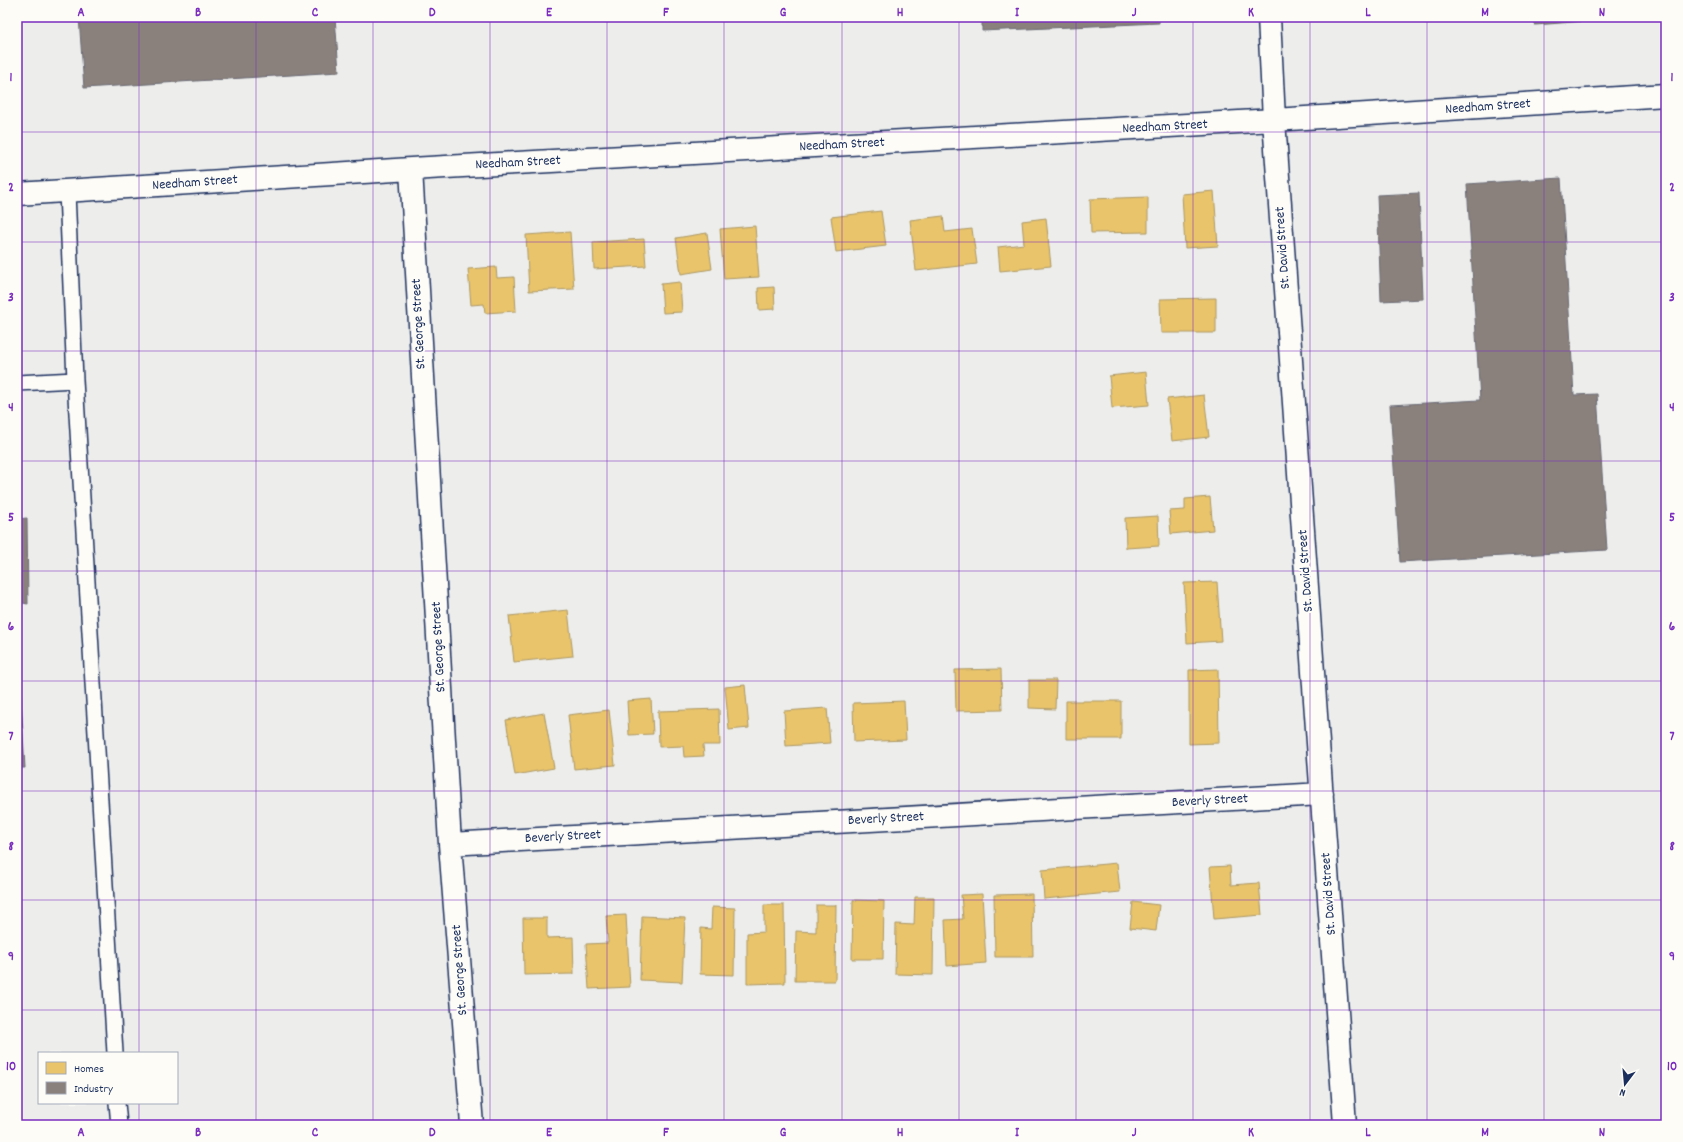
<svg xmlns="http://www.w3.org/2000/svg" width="1683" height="1142" viewBox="0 0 1683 1142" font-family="Dekko,sans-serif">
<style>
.built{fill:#edeeec;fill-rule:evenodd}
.homes{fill:#e9c46a;stroke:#ab9766}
.industry{fill:#8a817c;stroke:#696873}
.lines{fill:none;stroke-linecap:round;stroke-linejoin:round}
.lane-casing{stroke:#1b2f5e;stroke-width:18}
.street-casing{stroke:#1b2f5e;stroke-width:25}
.lane{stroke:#fdfcf7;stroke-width:15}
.street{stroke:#fdfcf7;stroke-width:22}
.grid{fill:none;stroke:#7b2cbf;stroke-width:1;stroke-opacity:0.55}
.labels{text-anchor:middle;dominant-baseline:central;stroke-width:4;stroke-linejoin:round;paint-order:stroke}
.street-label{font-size:14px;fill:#1b2f5e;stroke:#fdfcf7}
.neatline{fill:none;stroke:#7b2cbf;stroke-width:1.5}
.grid-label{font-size:13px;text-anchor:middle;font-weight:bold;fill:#7b2cbf}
</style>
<rect width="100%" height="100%" fill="#fdfcf7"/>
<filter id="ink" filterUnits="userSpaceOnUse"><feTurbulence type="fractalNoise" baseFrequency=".025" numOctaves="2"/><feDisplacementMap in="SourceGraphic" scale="8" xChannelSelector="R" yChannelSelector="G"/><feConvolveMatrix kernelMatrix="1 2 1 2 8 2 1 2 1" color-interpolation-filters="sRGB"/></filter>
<g filter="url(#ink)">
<path class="built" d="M17,17H1666V1125H17ZM39,1053H177V1103H39Z"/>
<path class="homes" d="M1214,191L1218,246L1185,248L1182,194Z
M1148,197V232L1091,233L1090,199Z
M881,211L886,246L836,252L831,217Z
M943,216L945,232L972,229L977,264L916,271L910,220Z
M1046,218L1051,266L1000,271L998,247L1024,244L1022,221Z
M755,226L759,277L724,279L720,229Z
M570,232L574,289L529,291L526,235Z
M707,233L712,269L681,274L676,238Z
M644,239L646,266L594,269L593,242Z
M496,267L497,278L514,277L516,311L485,313L484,304L471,305L468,269Z
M680,282L682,312L663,313L661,284Z
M774,287L775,309L759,310L758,288Z
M1216,298V333H1161L1160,299Z
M1146,372L1149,405L1112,408L1109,376Z
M1204,395L1209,437L1172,441L1167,399Z
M1210,497L1213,530L1171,534L1169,511L1185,510V499Z
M1158,516L1159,546L1126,548L1125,518Z
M1217,582L1221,641L1187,643L1184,583Z
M568,610L573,656L514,662L509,616Z
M1001,669L1002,710L956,711L955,670Z
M1218,669L1219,743L1189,744V670Z
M1029,680H1056L1055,709L1029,708Z
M745,685L749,728L729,730L725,687Z
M651,699L653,734L629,735L627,701Z
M904,701L906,740L854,742L853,703Z
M1066,701H1121V739H1066Z
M827,708L830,743L786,746L784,711Z
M719,709L720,745H703L704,756L684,757L683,746L659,747L658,711Z
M609,710L615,765L574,769L568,715Z
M544,713L554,768L515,775L506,720Z
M1117,863L1120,892L1044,899L1042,870Z
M1230,866L1231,885L1259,883L1262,915L1214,919L1210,867Z
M982,894L986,963L947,966L945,920L963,919L961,895Z
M1032,894L1033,957H995L994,895Z
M915,897H934L933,975L895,974L896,924L914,925Z
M853,900L884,901L883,959H852Z
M1133,902L1159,905L1156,931L1130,928Z
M764,905H784L785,983L747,984V933L764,932Z
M816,905H836L835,981H795L796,931L816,932Z
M712,907L735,908L734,975L700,974L701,928L711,929Z
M626,915L630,987L589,989L586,944L608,943L606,916Z
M642,916L685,918L682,982L640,980Z
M523,918H547V938L573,937L574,974L524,975Z"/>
<path class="industry" d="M79,17H335L339,72L84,88Z
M582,17H635L582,20Z
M982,17H1159V23L982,31Z
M1534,17H1599V20L1535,25Z
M1561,178L1574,395L1597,394L1607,550L1400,562L1390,405L1480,400L1467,184Z
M1419,193L1423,299L1381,301L1377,195Z
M27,518L28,604L17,602V519Z
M17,629L25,768H17Z"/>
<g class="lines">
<defs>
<path id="lane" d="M67,192L75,380L115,1053
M17,383L75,380
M117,1103L119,1125"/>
<path id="street" d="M1269,17L1274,120L1345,1125
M411,169L450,844L472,1125
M17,194L411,169L1274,120L1666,95
M450,844L1322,794"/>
</defs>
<use href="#lane" class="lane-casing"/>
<use href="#street" class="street-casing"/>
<use href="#lane" class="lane"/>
<use href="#street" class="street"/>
</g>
</g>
<path class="grid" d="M139,17V1053M256,17V1125M373,17V1125M490,17V1125M607,17V1125M724,17V1125M842,17V1125M959,17V1125M1076,17V1125M1193,17V1125M1310,17V1125M1427,17V1125M1544,17V1125M17,132H1666M17,242H1666M17,351H1666M17,461H1666M17,571H1666M17,681H1666M17,791H1666M17,900H1666M17,1010H1666M139,1103V1125"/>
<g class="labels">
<g class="street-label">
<text transform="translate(1488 107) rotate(-4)">Needham Street</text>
<text transform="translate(1165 127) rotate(-3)">Needham Street</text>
<text transform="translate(842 145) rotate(-3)">Needham Street</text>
<text transform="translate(518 163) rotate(-3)">Needham Street</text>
<text transform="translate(195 183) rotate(-4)">Needham Street</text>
<text transform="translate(1283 248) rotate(-94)">St. David Street</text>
<text transform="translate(419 324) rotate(-93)">St. George Street</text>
<text transform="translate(1306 571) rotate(-94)">St. David Street</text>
<text transform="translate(439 647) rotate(-93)">St. George Street</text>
<text transform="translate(1210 801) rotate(-3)">Beverly Street</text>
<text transform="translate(886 819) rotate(-3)">Beverly Street</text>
<text transform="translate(563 837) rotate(-3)">Beverly Street</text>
<text transform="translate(1329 894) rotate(-94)">St. David Street</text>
<text transform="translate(460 970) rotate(-94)">St. George Street</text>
</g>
</g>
<rect width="1683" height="1142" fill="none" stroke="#fdfcf7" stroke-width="44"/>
<rect x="38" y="1052" width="140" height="52" fill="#fdfcf7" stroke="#a3aaba"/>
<rect x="46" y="1062" width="20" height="12" fill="#e9c46a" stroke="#a3aaba"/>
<text x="74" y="1072" font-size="12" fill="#1b2f5e">Homes</text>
<rect x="46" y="1082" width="20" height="12" fill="#8a817c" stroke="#a3aaba"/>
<text x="74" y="1092" font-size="12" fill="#1b2f5e">Industry</text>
<g transform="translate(1625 1084) rotate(196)" stroke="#fdfcf7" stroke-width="3" paint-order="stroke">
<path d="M0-3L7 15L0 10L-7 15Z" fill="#1b2f5e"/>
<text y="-6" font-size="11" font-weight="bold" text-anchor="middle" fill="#1b2f5e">N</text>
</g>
<rect x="22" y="22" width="1639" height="1098" class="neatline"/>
<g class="grid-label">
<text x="81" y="16">A</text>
<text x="198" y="16">B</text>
<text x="315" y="16">C</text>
<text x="432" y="16">D</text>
<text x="549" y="16">E</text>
<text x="666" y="16">F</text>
<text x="783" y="16">G</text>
<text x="900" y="16">H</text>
<text x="1017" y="16">I</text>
<text x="1134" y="16">J</text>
<text x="1251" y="16">K</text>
<text x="1368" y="16">L</text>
<text x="1485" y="16">M</text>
<text x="1602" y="16">N</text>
<text x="11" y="81">1</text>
<text x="1672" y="81">1</text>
<text x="11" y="191">2</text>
<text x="1672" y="191">2</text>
<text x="11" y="301">3</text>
<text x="1672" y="301">3</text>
<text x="11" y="411">4</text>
<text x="1672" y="411">4</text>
<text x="11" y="521">5</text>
<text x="1672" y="521">5</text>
<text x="11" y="630">6</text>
<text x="1672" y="630">6</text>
<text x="11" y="740">7</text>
<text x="1672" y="740">7</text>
<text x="11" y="850">8</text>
<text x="1672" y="850">8</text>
<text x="11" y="960">9</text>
<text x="1672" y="960">9</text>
<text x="11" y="1070">10</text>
<text x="1672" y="1070">10</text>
<text x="81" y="1136">A</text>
<text x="198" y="1136">B</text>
<text x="315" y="1136">C</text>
<text x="432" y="1136">D</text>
<text x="549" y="1136">E</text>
<text x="666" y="1136">F</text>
<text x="783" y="1136">G</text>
<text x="900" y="1136">H</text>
<text x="1017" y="1136">I</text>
<text x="1134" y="1136">J</text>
<text x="1251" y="1136">K</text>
<text x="1368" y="1136">L</text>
<text x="1485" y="1136">M</text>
<text x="1602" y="1136">N</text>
</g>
</svg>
